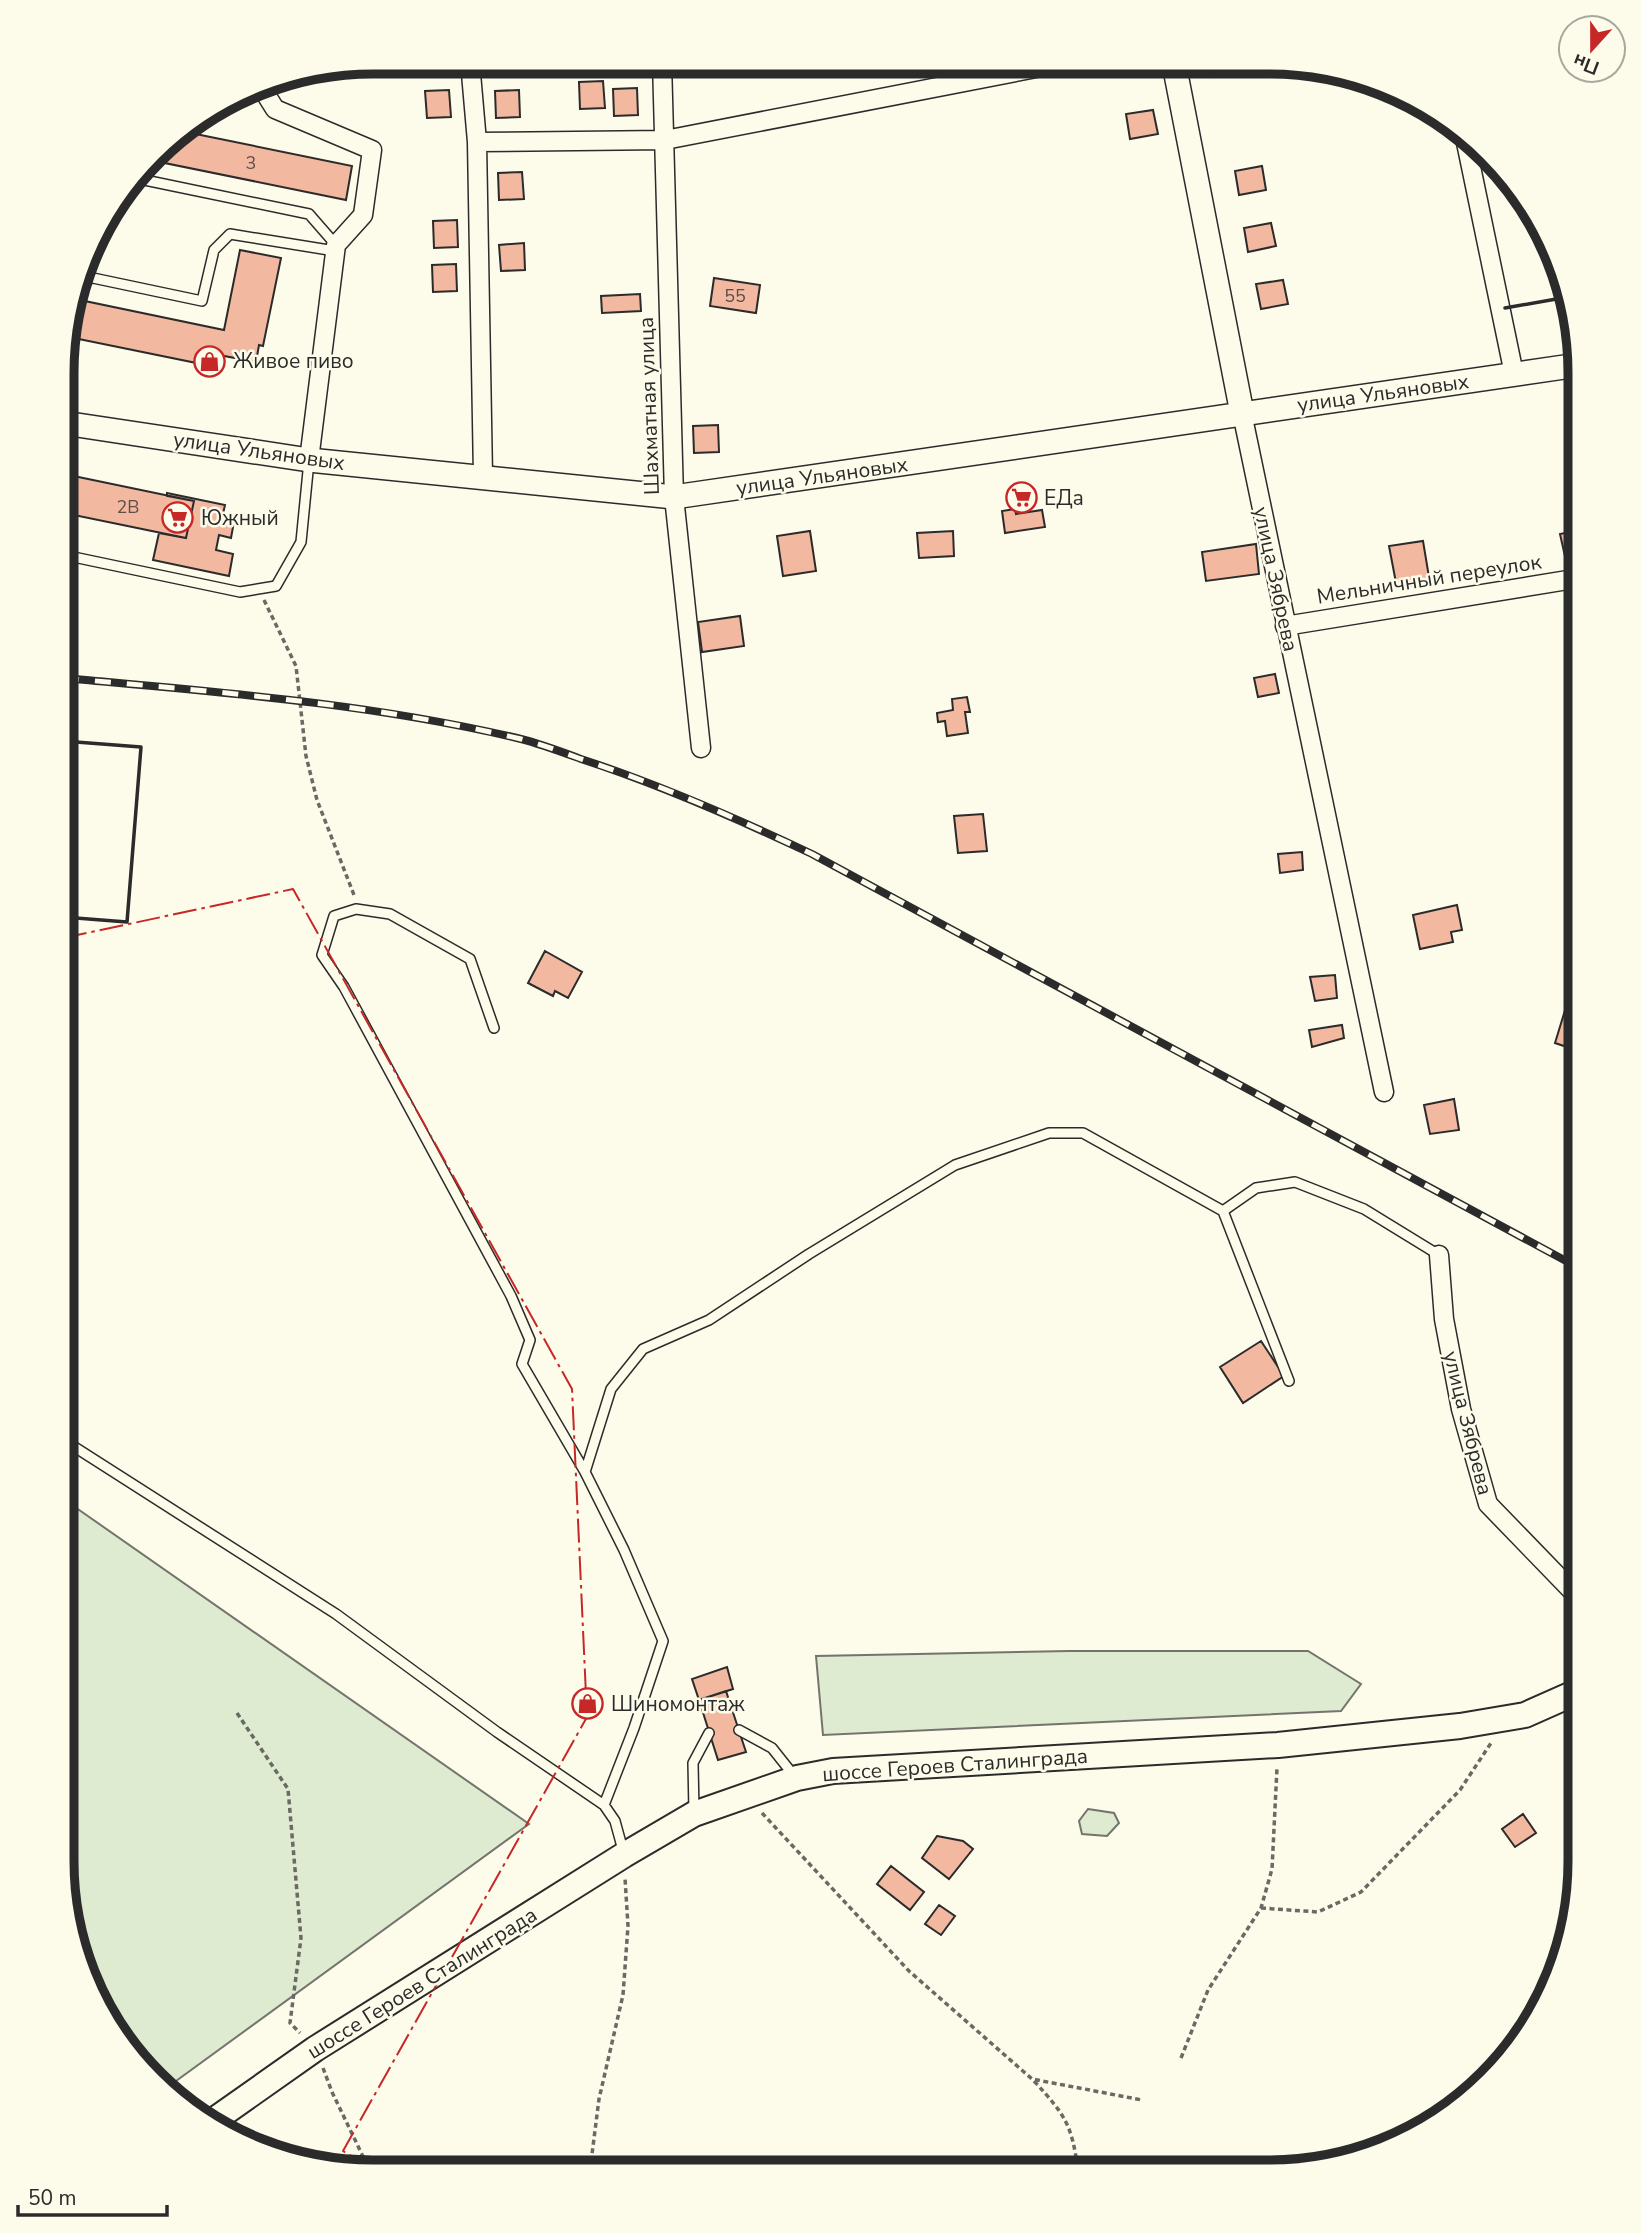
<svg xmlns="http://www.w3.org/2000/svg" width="1641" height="2233" viewBox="0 0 1641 2233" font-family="'Nunito Sans',sans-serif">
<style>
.green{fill:#deebd1;stroke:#74746e;stroke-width:2}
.building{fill:#f2b8a0;stroke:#2b2b2b;stroke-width:2}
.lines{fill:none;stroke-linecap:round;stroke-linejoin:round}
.service-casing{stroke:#2b2b2b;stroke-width:12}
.minor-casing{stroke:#2b2b2b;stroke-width:21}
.tertiary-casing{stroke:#2b2b2b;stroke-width:26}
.secondary-casing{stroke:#2b2b2b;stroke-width:28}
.path{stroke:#6a6964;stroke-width:3.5;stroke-dasharray:5 3.5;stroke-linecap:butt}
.service{stroke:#fdfbea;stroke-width:9}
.minor{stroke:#fdfbea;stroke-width:18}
.tertiary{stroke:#fdfbea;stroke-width:23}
.secondary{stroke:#fdfbea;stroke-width:24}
.rail-casing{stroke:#2b2b2b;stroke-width:8}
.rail{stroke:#fdfbea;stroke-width:5;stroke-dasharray:16;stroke-linecap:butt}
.wall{stroke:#2b2b2b;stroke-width:3.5}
.power{stroke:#c62828;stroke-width:2;stroke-dasharray:24 5 3.5 5;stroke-linecap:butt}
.labels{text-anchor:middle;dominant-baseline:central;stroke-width:5;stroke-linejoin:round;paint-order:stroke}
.number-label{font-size:18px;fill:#5d4e48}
.poi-label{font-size:21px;fill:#2b2b2b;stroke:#fdfbea;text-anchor:start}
.street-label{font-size:21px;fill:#2b2b2b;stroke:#fdfbea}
.rim{fill:none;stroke:#2b2b2b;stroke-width:9}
</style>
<rect width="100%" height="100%" fill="#fdfbea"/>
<path class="green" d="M62,1498L529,1824L165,2089L139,2066L94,1999L61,1861Z
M1069,1651H1308L1361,1684L1341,1711L823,1735L816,1656Z
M1088,1809L1114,1813L1119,1823L1107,1836L1082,1834L1079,1821Z"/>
<path class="building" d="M493,62H518V68L494,69Z
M609,62H633V65L609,66Z
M1212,64H1240L1242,72L1215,77Z
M603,81L605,108L580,109L579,82Z
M637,88L638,115L614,116L613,89Z
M449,90L451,117L427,118L425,91Z
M519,90L520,117L496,118L495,91Z
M1153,110L1158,134L1130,139L1126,114Z
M181,131L352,166L346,200L150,160L168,138Z
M1262,166L1266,190L1239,195L1235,171Z
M522,172L524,199L499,200L498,173Z
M457,220L458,247L434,248L433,221Z
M1271,223L1276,246L1248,252L1244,228Z
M524,243L525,270L501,271L499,245Z
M240,250L281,258L263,346L259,345L256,362L224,356L221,368L64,336L75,299L224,330Z
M456,264L457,291L433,292L432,265Z
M714,278L760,285L756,313L710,306Z
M1283,280L1288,304L1261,309L1256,284Z
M640,294L641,311L602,313L601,296Z
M718,425L719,452L694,453L693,426Z
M64,474L194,501L186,538L64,513Z
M167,493L225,505L223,514L235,516L231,538L219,535L216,550L233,554L229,576L153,560L159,533L186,538L194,501L167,496Z
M1015,509L1016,514L1042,510L1045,527L1005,533L1002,511Z
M1580,530V559L1566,561L1560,534Z
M810,531L816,571L783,576L777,536Z
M953,531L954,556L919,558L917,533Z
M1423,541L1430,583L1397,588L1389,546Z
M1256,544L1259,574L1206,581L1202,552Z
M740,616L744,646L702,652L698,622Z
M1275,674L1279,693L1258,697L1254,678Z
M967,697L970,712H965L968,733L947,736L945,721L938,722L937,713L953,710L952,699Z
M983,814L987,851L958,853L954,816Z
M1302,852L1303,870L1280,873L1278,854Z
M1457,905L1462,930L1451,932L1453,942L1420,949L1413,915Z
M545,951L582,972L568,998L555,991L553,996L528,983Z
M1335,975L1337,998L1315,1001L1310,977Z
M1566,1007L1579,1011V1051L1555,1043Z
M1342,1025L1344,1038L1312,1047L1309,1030Z
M1454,1099L1459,1130L1430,1134L1424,1105Z
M1261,1341L1284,1376L1243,1403L1220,1367Z
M727,1667L733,1689L699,1700L692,1679Z
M726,1691L746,1752L718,1760L699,1700Z
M1523,1814L1536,1833L1515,1847L1502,1829Z
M937,1836L963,1841L973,1849L949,1879L922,1858Z
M891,1866L924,1892L910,1910L877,1884Z
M939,1905L955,1916L941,1935L925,1924Z"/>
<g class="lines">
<defs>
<path id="service" d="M135,178L309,214L336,245
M82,279L93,278L202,301L214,250L230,234L335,251
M64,555L240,592L276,586L301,542L309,461
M494,1028L470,959L390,914L356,909L334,916L322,955L344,987L511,1296L530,1340L522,1364L585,1472L624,1550L663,1641L634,1728L604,1805
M1289,1381L1223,1211L1256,1188L1295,1182L1364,1209L1439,1255
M62,1439L336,1614L497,1732L604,1805L615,1821L624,1854
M585,1472L611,1389L643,1349L709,1320L809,1254L955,1165L1049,1133H1083L1223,1211
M739,1730L772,1748L795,1777
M694,1811L693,1763L709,1733"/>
<path id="minor" d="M470,62L477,142L483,476
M662,62L674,497L701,748
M260,85L275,109L372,150L363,215L336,245L309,460
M1464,133L1514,374
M477,142L665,140L1062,63
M1242,413L1384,1092
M1285,626L1580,578
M1439,1255L1444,1319L1461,1409L1488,1504L1579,1598"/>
<path id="tertiary" d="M1174,64L1242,413
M64,423L309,460L674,497L1578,365"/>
<path id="secondary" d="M210,2123L315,2049L624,1855L694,1814L797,1778L833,1771L1278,1745L1460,1726L1525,1715L1579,1691"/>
</defs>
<use href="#service" class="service-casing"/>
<use href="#minor" class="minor-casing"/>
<use href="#tertiary" class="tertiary-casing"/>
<use href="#secondary" class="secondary-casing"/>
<path class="path" d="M264,600L296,666L306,756L317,800L354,895
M237,1713L288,1789L301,1938L290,2023L300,2033
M762,1813L909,1971L1032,2079L1142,2100
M1261,1908L1318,1912L1361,1892L1460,1790L1491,1743
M1181,2058L1208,1990L1261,1908L1272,1869L1277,1768
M323,2068L332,2092L369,2169
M1034,2081C1065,2115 1072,2124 1078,2171
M590,2170L599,2099L623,1995L628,1926L625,1878"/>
<use href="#service" class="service"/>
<use href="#minor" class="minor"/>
<use href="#tertiary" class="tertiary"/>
<use href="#secondary" class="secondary"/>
<defs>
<path id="rail" d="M63,678C217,692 370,703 521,739C541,744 562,752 581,759C661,785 736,818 812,854L1579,1268"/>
</defs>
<use href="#rail" class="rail-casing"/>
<use href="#rail" class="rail"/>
<path class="wall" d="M1505,308L1562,298
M63,917L127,922L141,747L63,741"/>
<path class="power" d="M63,938L293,889L572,1389L587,1717L343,2151L372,2169"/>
</g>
<defs>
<symbol id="shop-ring" viewBox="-11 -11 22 22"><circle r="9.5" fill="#fdfbea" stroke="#c62828" stroke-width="1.5"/><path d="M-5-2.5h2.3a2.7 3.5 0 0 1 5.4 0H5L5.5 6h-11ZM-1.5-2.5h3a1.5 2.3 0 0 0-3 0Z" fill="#c62828"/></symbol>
<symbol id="supermarket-ring" viewBox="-11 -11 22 22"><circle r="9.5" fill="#fdfbea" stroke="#c62828" stroke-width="1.5"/><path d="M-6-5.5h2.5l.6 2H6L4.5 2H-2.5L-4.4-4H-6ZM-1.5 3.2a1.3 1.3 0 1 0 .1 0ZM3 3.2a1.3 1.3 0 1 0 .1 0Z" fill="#c62828"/></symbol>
</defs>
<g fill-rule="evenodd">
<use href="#shop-ring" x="192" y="344" width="35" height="35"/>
<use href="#supermarket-ring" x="1004" y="480" width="35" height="35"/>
<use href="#supermarket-ring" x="160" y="500" width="35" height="35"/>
<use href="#shop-ring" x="570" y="1686" width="35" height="35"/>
</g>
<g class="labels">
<g class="number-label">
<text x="251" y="163">3</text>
<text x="735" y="296">55</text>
<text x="128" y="507">2В</text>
</g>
<g class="poi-label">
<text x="233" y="361">Живое пиво</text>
<text x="1044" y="498">ЕДа</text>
<text x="201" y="518">Южный</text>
<text x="611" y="1704">Шиномонтаж</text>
</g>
<g class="street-label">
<text transform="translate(1383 393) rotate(-8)">улица Ульяновых</text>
<text transform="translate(649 406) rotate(-92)">Шахматная улица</text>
<text transform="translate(259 451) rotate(8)">улица Ульяновых</text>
<text transform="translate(822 476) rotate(-8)">улица Ульяновых</text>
<text transform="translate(1276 579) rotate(78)">улица Зябрева</text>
<text transform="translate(1429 579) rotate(-9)">Мельничный переулок</text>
<text transform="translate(1468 1423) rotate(76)">улица Зябрева</text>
<text transform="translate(955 1765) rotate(-4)">шоссе Героев Сталинграда</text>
<text transform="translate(422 1983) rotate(-32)">шоссе Героев Сталинграда</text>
</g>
</g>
<path d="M0 0H1641V2233H0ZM373 74H1269A299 299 0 0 1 1568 373V1861A299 299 0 0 1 1269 2160H373A299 299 0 0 1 74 1861V373A299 299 0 0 1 373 74Z" fill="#fdfbea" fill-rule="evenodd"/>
<path class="rim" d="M373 74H1269A299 299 0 0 1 1568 373V1861A299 299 0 0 1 1269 2160H373A299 299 0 0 1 74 1861V373A299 299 0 0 1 373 74Z"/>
<g transform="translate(1592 49) rotate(201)"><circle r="33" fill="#fdfbea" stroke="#a9a89e" stroke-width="2"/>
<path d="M0-5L12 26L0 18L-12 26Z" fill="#c62828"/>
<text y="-10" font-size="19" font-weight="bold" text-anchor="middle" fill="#2b2b2b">Пн</text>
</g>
<path d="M18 2205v10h149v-10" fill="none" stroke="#2b2b2b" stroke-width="3.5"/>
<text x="28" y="2205" font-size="21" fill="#2b2b2b" stroke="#fdfbea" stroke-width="5" paint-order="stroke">50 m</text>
</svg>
